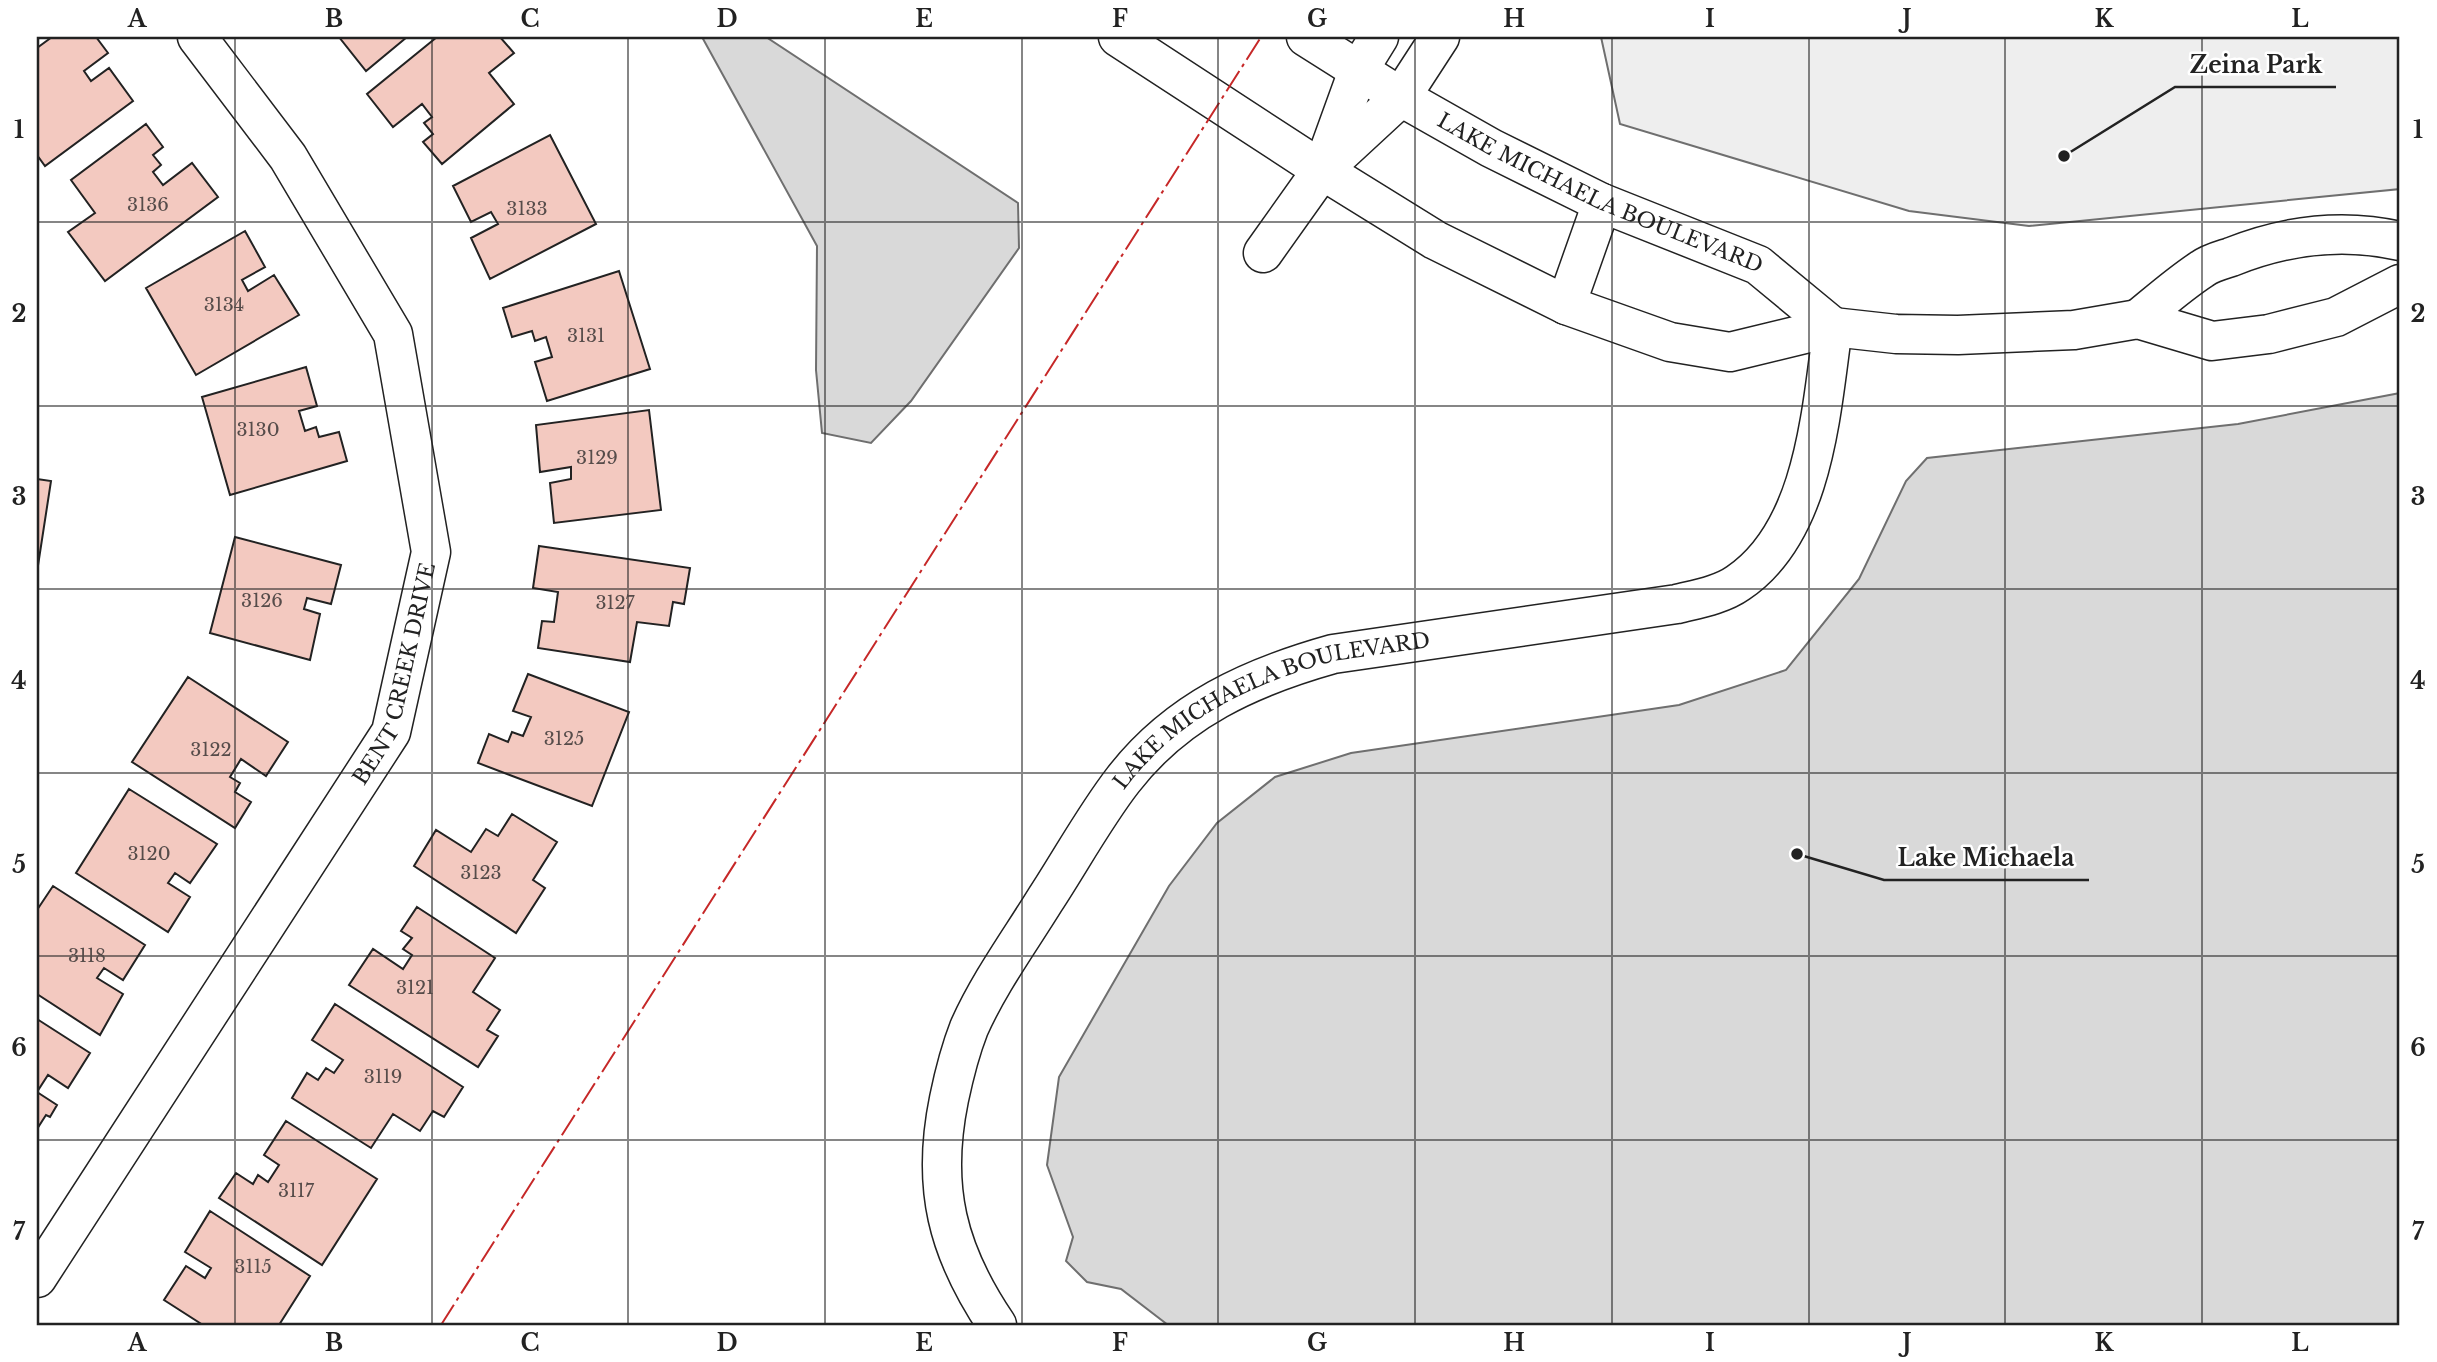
<svg xmlns="http://www.w3.org/2000/svg" width="2437" height="1362" viewBox="0 0 2437 1362" font-family="'Libre Baskerville',serif">
<style>
.green{fill:#eee;stroke:#6f6f6f;stroke-width:2}
.water{fill:#d9d9d9;stroke:#6f6f6f;stroke-width:2}
.building{fill:#f3c9c0;stroke:#222;stroke-width:2}
.lines{fill:none;stroke-linecap:round;stroke-linejoin:round}
.minor-casing{stroke:#222;stroke-width:41}
.minor{stroke:#fff;stroke-width:38}
.power{stroke:#c62828;stroke-width:2;stroke-dasharray:24 5 3.5 5;stroke-linecap:butt}
.grid{fill:none;stroke:#222;stroke-width:2;stroke-opacity:0.55}
.labels{text-anchor:middle;dominant-baseline:central;stroke-width:5;stroke-linejoin:round;paint-order:stroke}
.number-label{font-size:18px;fill:#564c4a}
.street-label{font-size:21px;fill:#222;stroke:#fff}
.leader{fill:none;stroke:#222;stroke-width:2.5}
.callout-dot{fill:#222;stroke:#fff;stroke-width:2.5}
.callout-label{font-size:23px;text-anchor:middle;font-weight:bold;fill:#222;stroke:#fff;stroke-width:5;stroke-linejoin:round;paint-order:stroke}
.neatline{fill:none;stroke:#222;stroke-width:2.5}
.grid-label{font-size:23px;text-anchor:middle;font-weight:bold;fill:#222}
</style>
<rect width="100%" height="100%" fill="#fff"/>
<path class="green" d="M1601,37H2400V189L2029,226L1909,211L1620,124Z"/>
<path class="water" d="M702,37H766L1018,203L1019,248L911,401L871,443L822,433L816,370L817,246Z
M2400,393V1325H1168L1121,1289L1087,1282L1066,1261L1073,1237L1047,1165L1059,1077L1169,886L1217,823L1275,777L1351,753L1679,705L1786,670L1859,579L1906,481L1927,458L2238,424Z"/>
<path class="building" d="M52,37H96L108,53L84,71L91,81L109,68L133,101L45,166L37,155V48Z
M339,37H407L366,71Z
M437,37H500L514,53L489,73L514,104L442,164L423,142L433,134L424,123L432,117L422,104L393,127L367,94Z
M146,124L163,147L153,155L161,165L153,172L163,185L192,163L218,197L105,281L68,232L95,213L71,180Z
M550,135L596,224L490,279L471,238L498,224L491,212L471,222L453,186Z
M245,231L265,267L242,280L248,291L274,275L299,315L196,375L146,288Z
M619,271L650,369L547,401L535,362L552,357L546,337L535,341L532,331L512,337L503,308Z
M306,367L317,406L299,411L305,431L316,427L319,437L339,432L347,461L230,495L202,397Z
M649,410L661,510L554,523L550,483L571,479V467L540,472L536,425Z
M37,479L51,481L37,572Z
M235,537L341,565L331,604L307,598L304,609L320,614L310,660L210,633Z
M539,546L690,568L684,604L673,602L669,626L637,622L630,662L538,648L542,621L554,622L558,592L533,588Z
M528,674L629,712L592,806L478,763L489,734L508,742L512,732L523,736L531,717L513,711Z
M188,677L288,742L266,776L241,759L230,777L240,783L235,792L251,802L235,828L132,762Z
M129,789L217,844L190,883L175,873L168,883L190,897L168,932L76,873Z
M512,814L557,842L533,880L545,888L516,933L414,866L436,830L471,852L486,829L498,836Z
M53,886L145,945L123,980L104,968L97,978L123,994L100,1035L37,994V910Z
M417,907L495,958L473,992L500,1010L487,1030L498,1036L478,1067L349,985L373,949L403,969L412,955L403,949L412,938L401,931Z
M335,1004L463,1087L444,1117L433,1111L420,1131L393,1114L371,1148L292,1098L307,1073L318,1080L326,1068L334,1073L343,1060L312,1040Z
M37,1019L90,1053L68,1088L48,1075L37,1092L57,1105L50,1117L46,1115L37,1129Z
M286,1121L377,1179L322,1265L219,1198L236,1173L253,1184L258,1175L268,1182L279,1165L264,1155Z
M210,1211L310,1276L279,1325H203L164,1300L186,1266L205,1278L211,1268L185,1252Z"/>
<g class="lines">
<defs>
<g id="minor">
<path d="M1118,37L1322,170L1435,240L1566,305L1670,342L1730,352L1833,327L1896,334L1958,335L2074,330L2138,319L2212,341L2269,334L2336,317L2400,284"/>
<path id="s1" d="M1306,37L1401,97L1491,148L1602,203L1758,265L1833,327"/>
<path d="M1324,165L1358,71L1379,37"/>
<path d="M1263,253L1322,170L1401,97L1440,37"/>
<path d="M1566,305L1602,203"/>
<path d="M2138,319C2159,302 2179,284 2202,269C2210,263 2222,260 2231,257C2286,235 2343,228 2400,241"/>
<path id="s2" d="M37,1278L391,732L431,552L393,334L288,157L197,37"/>
<path id="s3" d="M997,1325C947,1251 931,1187 949,1099C954,1075 960,1051 969,1028C989,983 1019,942 1045,900C1070,862 1095,816 1123,780C1177,710 1251,677 1333,654L1677,604C1697,599 1721,595 1738,583C1815,531 1821,410 1833,327"/>
</g>
</defs>
<use href="#minor" class="minor-casing"/>
<use href="#minor" class="minor"/>
<path class="power" d="M441,1325L1261,37"/>
</g>
<path class="grid" d="M235,37V1325M432,37V1325M628,37V1325M825,37V1325M1022,37V1325M1218,37V1325M1415,37V1325M1612,37V1325M1809,37V1325M2005,37V1325M2202,37V1325M37,222H2400M37,406H2400M37,589H2400M37,773H2400M37,956H2400M37,1140H2400"/>
<g class="labels">
<g class="number-label">
<text x="148" y="205">3136</text>
<text x="527" y="209">3133</text>
<text x="224" y="305">3134</text>
<text x="586" y="336">3131</text>
<text x="258" y="430">3130</text>
<text x="597" y="458">3129</text>
<text x="262" y="601">3126</text>
<text x="615" y="603">3127</text>
<text x="564" y="739">3125</text>
<text x="211" y="750">3122</text>
<text x="149" y="854">3120</text>
<text x="481" y="873">3123</text>
<text x="87" y="956">3118</text>
<text x="415" y="988">3121</text>
<text x="383" y="1077">3119</text>
<text x="296" y="1191">3117</text>
<text x="253" y="1267">3115</text>
</g>
<g class="street-label">
<text stroke="none"><textPath href="#s1" startOffset="334">LAKE MICHAELA BOULEVARD</textPath></text>
<text stroke="none"><textPath href="#s2" startOffset="707">BENT CREEK DRIVE</textPath></text>
<text stroke="none"><textPath href="#s3" startOffset="774">LAKE MICHAELA BOULEVARD</textPath></text>
</g>
</g>
<path class="leader" d="M2064 156L2175 87H2336M1797 854L1884 880H2089"/>
<g class="callout-dot">
<circle cx="2064" cy="156" r="7"/>
<circle cx="1797" cy="854" r="7"/>
</g>
<g class="callout-label">
<text x="2256" y="73">Zeina Park</text>
<text x="1986" y="866">Lake Michaela</text>
</g>
<rect width="2437" height="1362" fill="none" stroke="#ffffff" stroke-width="77"/>
<rect x="38" y="38" width="2360" height="1286" class="neatline"/>
<g class="grid-label">
<text x="137" y="27">A</text>
<text x="334" y="27">B</text>
<text x="530" y="27">C</text>
<text x="727" y="27">D</text>
<text x="924" y="27">E</text>
<text x="1120" y="27">F</text>
<text x="1317" y="27">G</text>
<text x="1514" y="27">H</text>
<text x="1710" y="27">I</text>
<text x="1907" y="27">J</text>
<text x="2104" y="27">K</text>
<text x="2300" y="27">L</text>
<text x="19" y="138">1</text>
<text x="2418" y="138">1</text>
<text x="19" y="322">2</text>
<text x="2418" y="322">2</text>
<text x="19" y="505">3</text>
<text x="2418" y="505">3</text>
<text x="19" y="689">4</text>
<text x="2418" y="689">4</text>
<text x="19" y="873">5</text>
<text x="2418" y="873">5</text>
<text x="19" y="1056">6</text>
<text x="2418" y="1056">6</text>
<text x="19" y="1240">7</text>
<text x="2418" y="1240">7</text>
<text x="137" y="1351">A</text>
<text x="334" y="1351">B</text>
<text x="530" y="1351">C</text>
<text x="727" y="1351">D</text>
<text x="924" y="1351">E</text>
<text x="1120" y="1351">F</text>
<text x="1317" y="1351">G</text>
<text x="1514" y="1351">H</text>
<text x="1710" y="1351">I</text>
<text x="1907" y="1351">J</text>
<text x="2104" y="1351">K</text>
<text x="2300" y="1351">L</text>
</g>
</svg>
